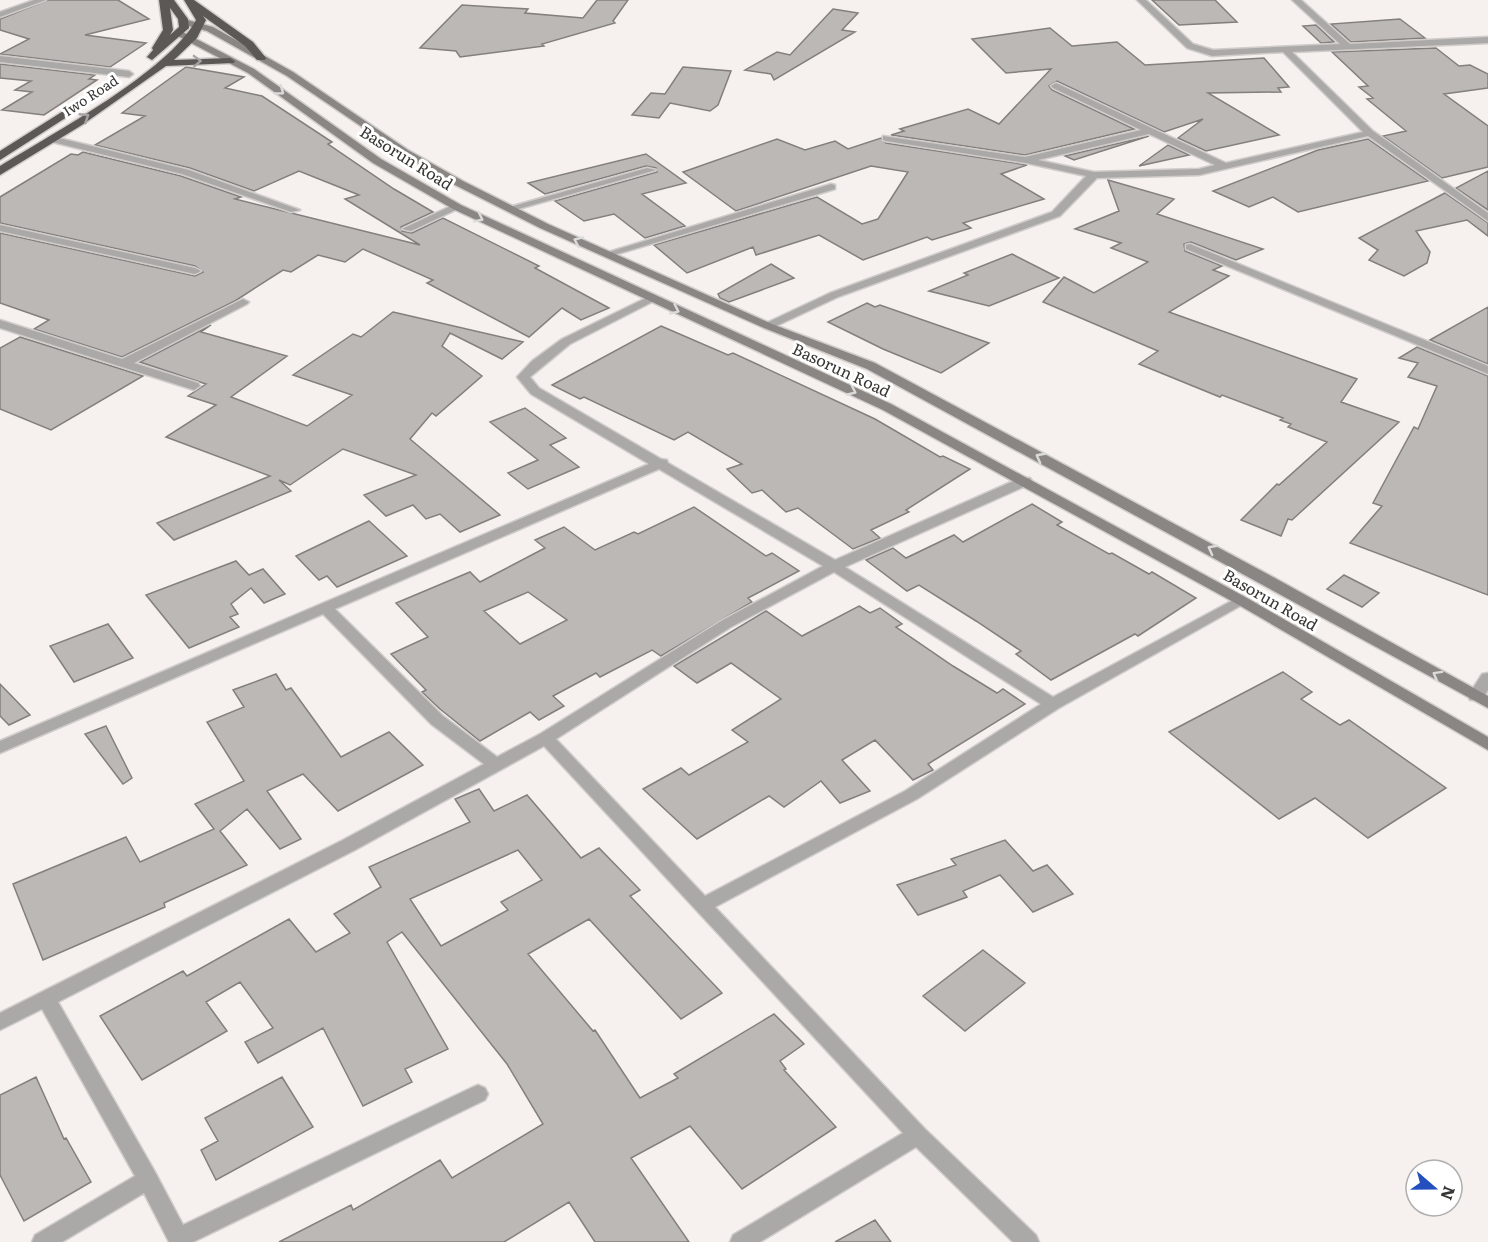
<svg xmlns="http://www.w3.org/2000/svg" width="1488" height="1242" viewBox="0 0 1488 1242" font-family="Literata,serif">
<style>
.building{fill:#bcb8b5;stroke:#837f7c;stroke-width:1.5;fill-rule:evenodd}
.lines{fill:none;stroke-linecap:round;stroke-linejoin:round}
.street-casing{stroke:#d0ccc9;stroke-width:3}
.secondary-casing{stroke:#d0ccc9;stroke-width:3}
.highway-casing{stroke:#d0ccc9;stroke-width:3}
.street{fill:#aba9a8;fill-rule:evenodd}
.secondary{fill:#898684;fill-rule:evenodd}
.highway{fill:#5c5855;fill-rule:evenodd}
.oneway{stroke:#a5a3a2}
.oneway2{stroke:#dcdbda}
.labels{text-anchor:middle;dominant-baseline:central;stroke-width:6;stroke-linejoin:round;paint-order:stroke}
.far-street-label{font-size:14px;fill:#373634;stroke:#fff}
.street-label{font-size:16px;fill:#373634;stroke:#fff}
</style>
<rect width="100%" height="100%" fill="#f6f1ee"/>
<path class="building" d="M48,0H118L149,19L85,35L146,43L110,67L0,54L29,39L0,30V19Z
M597,0H628L613,21L615,23L542,44L544,46L460,57L456,51L420,48L462,5L528,9L525,13L583,18Z
M1152,0H1215L1237,22L1179,25Z
M833,9L858,13L842,30L855,32L774,80L771,74L745,70L777,52L790,55Z
M1400,19L1425,38L1351,42L1331,24Z
M1316,25L1334,42L1321,43L1303,26Z
M1050,28L1072,46L1117,42L1145,65L1264,58L1289,87L1278,88L1281,92L1208,93L1279,135L1206,151L1178,138L1203,119L1164,132L1057,81L1049,86L1052,90L1134,129L1025,155L891,135L904,131L900,129L968,109L999,124L1051,69L1006,73L972,39Z
M1436,48L1459,66L1470,65L1488,74V88L1444,94L1488,126V167L1442,178L1383,136L1406,131L1367,99L1373,98L1359,87L1368,86L1332,52Z
M0,64L95,75L89,79L97,80L44,115L2,110L32,92L15,90L31,81L0,78Z
M186,67L244,77L225,88L262,96L332,142L328,144L394,189L433,212L401,227L402,231L412,233L443,218L539,266L535,268L609,308L581,320L562,308L529,337L427,283L433,280L363,249L345,262L318,255L291,272L283,270L235,301L122,357L34,329L49,320L0,303V233L195,276L203,272L195,266L0,223V197L71,154L78,155L83,152L181,176L241,197L235,199L420,245L345,199L359,195L299,171L254,191L190,168L95,145L145,116L122,113Z
M683,67L731,71L718,105L710,111L670,103L659,118L632,115L651,93L665,94Z
M1149,136L1074,160L1065,156Z
M881,138L886,143L1027,165L1001,174L1044,199L963,223L971,228L932,240L927,237L863,260L819,235L756,255L753,247L687,273L654,245L817,197L862,224L878,219L908,172L871,166L736,211L683,172L777,139L805,150L835,141L848,149Z
M1368,139L1428,181L1298,212L1273,197L1249,207L1213,191L1318,150Z
M1168,145L1189,155L1139,166Z
M646,154L686,183L642,194L685,226L645,238L614,214L584,221L555,201L657,172L656,168L646,166L545,194L528,183Z
M1488,171V210L1456,188Z
M1108,180L1174,199L1157,214L1263,249L1236,260L1191,242L1184,244L1185,251L1222,266L1213,270L1229,276L1169,312L1357,379L1341,402L1399,422L1292,520L1288,519L1281,536L1241,520L1277,484L1279,485L1327,442L1288,427L1291,424L1280,420L1283,418L1222,395L1220,397L1139,364L1158,351L1043,302L1064,277L1094,293L1148,262L1111,248L1121,243L1075,229L1119,211Z
M1445,193L1488,223V236L1467,220L1416,231L1430,252L1427,263L1404,276L1369,260L1378,250L1359,238Z
M1012,254L1059,278L989,306L929,291L968,275L964,273Z
M771,264L794,278L729,302L720,298L718,294Z
M867,303L875,307L880,305L989,343L941,373L883,349L828,322Z
M1488,307V364L1430,340Z
M393,312L523,342L502,359L450,333L442,346L482,376L436,416L432,413L410,439L500,515L460,532L440,514L426,519L413,505L386,516L364,495L416,475L343,449L290,485L279,480L291,491L174,540L157,523L270,476L166,437L216,405L188,396L206,384L140,362L211,325L201,332L287,356L231,397L307,426L352,395L293,375L353,334L361,337Z
M661,326L728,355L733,353L875,419L940,457L943,456L970,469L906,510L909,512L871,530L880,538L853,549L798,508L786,512L762,490L752,493L727,469L742,464L688,432L674,440L584,397L580,399L552,385Z
M20,337L143,376L51,430L0,409V348Z
M1417,347L1488,376V595L1350,543L1382,506L1373,503L1414,427L1418,429L1437,386L1408,377L1418,363L1399,358Z
M525,408L566,438L550,445L579,467L528,489L508,473L538,460L490,422Z
M1032,504L1062,522L1057,525L1109,554L1112,553L1149,574L1152,572L1196,598L1138,636L1135,634L1051,680L1016,654L1021,651L976,621L919,585L907,591L866,560L893,548L906,558L954,535L963,542Z
M694,507L766,556L772,553L799,571L748,598L752,602L661,656L652,650L600,677L596,673L553,696L564,706L539,720L530,712L480,741L440,709L422,692L426,690L391,654L428,637L396,603L470,572L480,582L545,548L535,540L564,527L595,550L634,532L638,534ZM528,592L567,620L520,644L484,611Z
M369,521L407,556L337,587L327,576L319,580L296,556Z
M236,561L249,575L263,569L285,594L264,603L251,588L231,604L238,614L230,617L239,627L189,648L146,595Z
M1344,575L1379,593L1362,607L1327,589Z
M859,606L870,613L880,608L902,624L896,627L953,666L997,693L1003,689L1025,704L928,764L933,770L913,780L875,740L842,760L870,791L840,803L821,781L784,807L769,796L697,839L643,789L681,768L689,775L748,742L732,730L781,699L731,663L697,683L674,666L766,611L802,636Z
M108,624L133,658L74,682L50,646Z
M1283,672L1312,692L1301,699L1340,725L1349,720L1446,788L1368,838L1315,798L1279,819L1169,732Z
M276,674L286,690L291,688L341,757L389,732L423,765L338,811L303,774L267,791L301,839L280,849L247,809L220,831L247,865L164,903L165,907L43,960L13,884L126,837L140,862L214,829L195,804L244,781L207,722L244,707L233,690Z
M0,684L30,715L9,725L0,716Z
M106,726L132,778L123,784L85,734Z
M479,789L494,811L527,795L581,858L599,848L640,890L630,896L722,993L681,1019L589,919L528,954L593,1031L595,1030L640,1098L678,1078L674,1074L774,1014L804,1044L780,1061L786,1069L784,1070L836,1127L742,1189L690,1126L631,1158L689,1242H595L569,1202L504,1242H279L351,1205L353,1210L440,1160L452,1178L543,1124L507,1064L402,932L387,942L448,1049L405,1069L412,1082L363,1106L323,1028L258,1063L245,1042L273,1028L240,982L206,1002L227,1031L142,1080L100,1016L183,971L187,976L289,919L316,952L350,933L334,914L381,887L369,867L470,822L455,799ZM518,850L542,880L501,902L508,910L441,946L410,899Z
M1005,840L1033,871L1047,865L1073,894L1033,912L1000,875L963,891L967,897L918,915L897,885L956,865L951,859Z
M983,950L1025,983L965,1031L923,996Z
M36,1077L64,1139L66,1138L91,1182L24,1221L0,1175V1095Z
M282,1077L313,1127L216,1180L201,1150L218,1141L205,1118Z
M875,1220L891,1242H835Z"/>
<g class="lines">
<defs>
<path id="street" d="M34,0H46L0,17V12Z
M1137,0H1146L1193,44L1213,50L1340,44L1292,0H1301L1350,44L1488,37V43L1292,52L1373,131L1488,213V221L1368,136L1199,175L1097,178L1060,216L838,297L772,328H764V324L830,293L1052,212L1086,176L1026,163L886,141L883,140V136L1025,157L1141,130L1053,88L1051,86L1056,83L1226,163L1363,132L1283,52L1212,56L1187,48ZM1149,134L1215,165L1199,169L1094,172L1038,160Z
M0,56L129,71L133,74L129,77L0,62Z
M51,136L189,170L300,210L291,212L182,174L48,141V137Z
M647,168L656,170L515,210L506,208Z
M831,184L835,185V189L611,256L602,254Z
M453,205L462,207L411,231L402,229Z
M0,225L195,268L201,271L195,274L0,231Z
M1190,244L1488,366V374L1186,249V245Z
M650,296L654,297V301L570,344L530,377L539,388L661,459L667,460L668,463L835,560L1020,478H1030L1032,481L1030,484L845,567L1053,697L1237,598L1242,596L1249,601L1059,708L917,799L715,907L925,1129L1036,1235L1039,1242H1013L916,1147L760,1242H730L733,1235L903,1133L544,746L355,850L58,1002L155,1172L183,1225L471,1088L478,1085L485,1088L488,1094L485,1100L193,1242H169L144,1193L62,1242H32L35,1235L135,1176L42,1009L0,1030V1013L343,840L484,764L431,724L323,614L0,753V741L649,464L531,394L517,377L532,361L562,339ZM659,469L823,566L721,621L540,734L497,757L443,716L335,609ZM834,572L1041,704L905,791L705,896L556,739L731,627Z
M243,299L249,302L247,304L134,363L198,383L200,386L194,390L0,328V320L122,359Z
M1488,673V690L1482,700H1470L1468,696L1482,674Z"/>
<path id="secondary" d="M184,19L213,27L293,72L408,150L463,181L548,224L772,324L875,363L1273,577L1488,696V708L867,369L764,328L540,228L455,185L402,154L287,76L207,31L181,24V20Z
M179,30L254,69L381,159L461,205L891,404L1247,598L1488,737V750L1237,604L883,410L453,209L373,163L248,73L176,35L175,33Z"/>
<path id="highway" d="M159,0H174L188,19L189,28L152,60L147,57L153,50L152,48L163,30ZM170,8L178,19L179,27L170,35L173,30Z
M184,0H194L253,42L266,58L265,60H257L245,46L203,16L206,20L197,38L174,60L230,58L235,61L234,63L166,66L82,125L0,175V166C52,134 169,71 196,20Z
M103,86L112,88L0,160V151Z"/>
</defs>
<use href="#street" class="street-casing"/>
<use href="#secondary" class="secondary-casing"/>
<use href="#highway" class="highway-casing"/>
<use href="#street" class="street"/>
<use href="#secondary" class="secondary"/>
<use href="#highway" class="highway"/>
</g>
<defs><path id="oneway-chevron" d="M-2-3.5L2.5 0L-2 3.5" fill="none" stroke-width="1.6" stroke-linecap="round" stroke-linejoin="round" transform="scale(1.5)"/></defs>
<g class="oneway">
<use href="#oneway-chevron" transform="translate(197 61) rotate(-2)"/>
<use href="#oneway-chevron" transform="translate(85 117) rotate(-33)"/>
</g>
<g class="oneway2">
<use href="#oneway-chevron" transform="translate(280 91) rotate(36)"/>
<use href="#oneway-chevron" transform="translate(479 218) rotate(27)"/>
<use href="#oneway-chevron" transform="translate(578 241) rotate(-156)"/>
<use href="#oneway-chevron" transform="translate(675 310) rotate(25)"/>
<use href="#oneway-chevron" transform="translate(852 391) rotate(25)"/>
<use href="#oneway-chevron" transform="translate(1040 457) rotate(-152)"/>
<use href="#oneway-chevron" transform="translate(1212 549) rotate(-152)"/>
<use href="#oneway-chevron" transform="translate(1437 675) rotate(-151)"/>
</g>
<g class="labels">
<g class="far-street-label">
<text transform="translate(90 95) rotate(-33)">Iwo Road</text>
</g>
<g class="street-label">
<text transform="translate(407 157) rotate(32)">Basorun Road</text>
<text transform="translate(842 369) rotate(25)">Basorun Road</text>
<text transform="translate(1271 599) rotate(30)">Basorun Road</text>
</g>
</g>
<g transform="translate(1434 1188) rotate(110)"><circle r="28" fill="#ffffff" stroke="#afafae" stroke-width="1.5"/>
<path d="M0-4.5L10 22L0 15L-10 22Z" fill="#2450be"/>
<text y="-9" font-size="16" font-weight="bold" text-anchor="middle" fill="#373634">N</text>
</g>
</svg>
